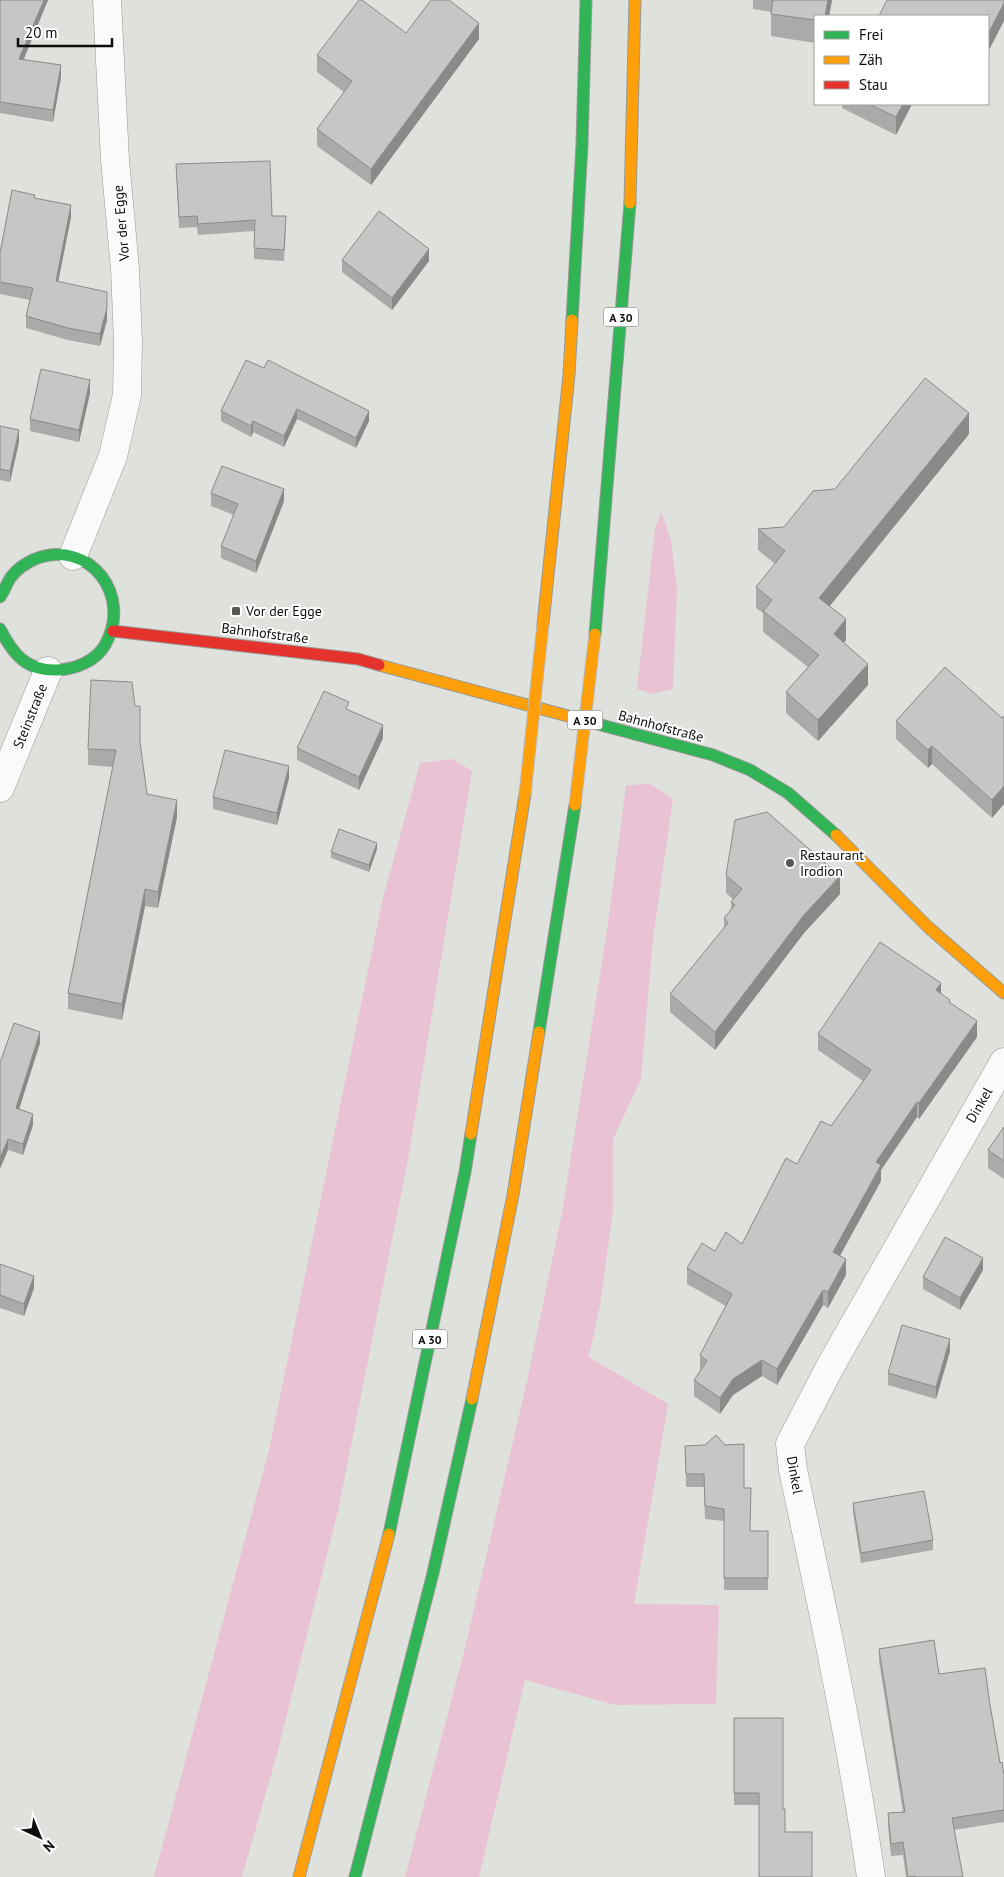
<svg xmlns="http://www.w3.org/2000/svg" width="1004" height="1877" viewBox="0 0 1004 1877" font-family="'PT Sans',sans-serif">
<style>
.green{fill:#e9c3d3}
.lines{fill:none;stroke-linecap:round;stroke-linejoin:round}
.street-casing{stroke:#989a97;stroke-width:29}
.fast-casing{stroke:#989a97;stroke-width:13}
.slow-casing{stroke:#989a97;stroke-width:13}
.jam-casing{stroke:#989a97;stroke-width:13}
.street{stroke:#fafafa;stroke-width:28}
.fast{stroke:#30b455;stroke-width:11}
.slow{stroke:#ff9f0a;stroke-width:11}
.jam{stroke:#e5322d;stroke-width:11}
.slow-bridge-casing{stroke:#babbb9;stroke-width:13;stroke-linecap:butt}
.slow-bridge{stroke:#ff9f0a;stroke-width:11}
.wall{fill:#a9aba9}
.shaded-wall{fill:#8a8b89}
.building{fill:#c5c7c4;stroke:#8a8b89}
.poi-dot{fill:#565854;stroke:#fff;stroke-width:2}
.labels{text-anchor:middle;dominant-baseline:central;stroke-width:4;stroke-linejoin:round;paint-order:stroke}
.shield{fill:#fff;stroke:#555654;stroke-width:1}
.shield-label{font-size:12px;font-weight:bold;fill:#0c0e0b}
.street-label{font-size:14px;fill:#0c0e0b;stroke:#fff}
.poi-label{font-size:14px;fill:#0c0e0b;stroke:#fff;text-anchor:start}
</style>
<rect width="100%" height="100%" fill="#dfe1dd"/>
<path class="green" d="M661,511L671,540L677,588L673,689L652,694L637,689L655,529Z
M452,759L472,771L408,1160L338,1511L277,1754L242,1877H154L269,1450L383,898L420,763Z
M649,783L673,799L653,939L641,1079L613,1139V1210L600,1305L589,1357L668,1404L634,1604L719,1605L716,1704L616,1705L525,1680L479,1877H405L464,1652L527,1381L562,1213L606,937L626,786Z"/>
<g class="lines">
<defs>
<path id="street" d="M73,556L113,456L127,395L128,342L125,269L115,160L107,0
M0,788L48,671
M871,1877C851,1740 822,1605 793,1470L790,1444L831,1365L1004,1062"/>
<path id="fast" d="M572,320L582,145L586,0
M0,597C4,591 7,583 11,577C17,569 26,563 35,559C90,538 133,596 105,645C96,661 76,669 57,670C26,671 13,654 0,629
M595,634L630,203
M590,722L713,755L750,770L788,793L836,835
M539,1032L575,805
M389,1534L465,1172L471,1134
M355,1877L433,1573L472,1399"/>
<path id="slow" d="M630,203L635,0
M543,624L569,375L572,320
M379,665L590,722
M836,835L928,927L1004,993
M471,1134L525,794
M472,1399L513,1195L539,1032
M299,1877L389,1534"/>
<path id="jam" d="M113,631L358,659L379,665"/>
</defs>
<use href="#street" class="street-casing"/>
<use href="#fast" class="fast-casing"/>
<use href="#slow" class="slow-casing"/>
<use href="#jam" class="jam-casing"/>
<use href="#street" class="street"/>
<use href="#fast" class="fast"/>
<use href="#slow" class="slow"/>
<use href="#jam" class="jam"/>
<defs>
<path id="slow-bridge" d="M525,794L543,624
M575,805L595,634"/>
</defs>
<use href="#slow-bridge" class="slow-bridge-casing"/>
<use href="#slow-bridge" class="slow-bridge"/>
</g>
<path class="wall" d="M0,0H48L24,59L61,77L53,122L0,113Z
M753,0H832L829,16H815V43L771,36V12L753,9Z
M406,33L479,39L371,185L317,146V129L344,92L317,72V55Z
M842,104H912L896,135L842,108Z
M176,164L272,216L286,228L284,261L254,259V231L198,235L197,227L179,228Z
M35,198L71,217L58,281L107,304V320L100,346L68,340L26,328V316L30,300L0,294V253Z
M342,260L429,261L392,310L342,272Z
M246,360L369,421L356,448L297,419L284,447L253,432L251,437L221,421V411Z
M90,393L79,442L30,431V419Z
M0,426L19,442L10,482L0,480Z
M969,434L830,606L846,640L844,643L868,685L818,741L786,713V692L808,667L763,632V613L756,608V587L775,564L758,550V529L784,527L835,489Z
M211,493L284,501L256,573L221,558V546L234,515L211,506Z
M349,710L383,738L359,790L297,760V748Z
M1002,718L992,818L932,764L928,768L896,739V721Z
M140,743L147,794L177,817L158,908L145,906L122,1020L68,1009V993L113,767L88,765V749Z
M289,778L277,825L213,809V797Z
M377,849L369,872L331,858V852Z
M726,875L840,894L804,933L715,1050L670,1012V994L724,929V918L731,910V902L733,899L726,893Z
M941,993L950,1003L977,1037L919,1119L917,1117L881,1170V1181L840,1256L846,1275L828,1308L823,1305L777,1385L762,1376L733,1395L720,1414L694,1396V1380L700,1371V1355L726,1306L687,1284V1268L715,1251L742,1244L797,1164L831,1126L863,1081L818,1050V1034Z
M40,1043L19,1109L33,1125L23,1155L8,1150L0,1063Z
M1004,1127V1179L988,1168V1150Z
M0,1264L34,1288L24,1316L0,1308Z
M983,1270L960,1310L923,1289V1277Z
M950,1351L936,1399L888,1385V1373Z
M685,1446L744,1488L750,1531H768V1590H724V1521L705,1519L704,1487H686Z
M853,1503L933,1540V1550L861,1563L853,1513Z
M879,1649L939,1674L990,1705L1000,1763L1004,1775V1822L954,1830L963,1877H906L903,1855L891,1856L888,1826V1813L903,1812L879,1661Z
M734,1718L783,1809L785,1832L812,1877L759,1805H734Z"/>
<path class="shaded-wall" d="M44,0H48L19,70V59Z
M828,0H832L829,16H825Z
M1004,3V21L988,52V34Z
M479,23V39L371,185V169Z
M61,65V77L53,122V110Z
M903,104H912L896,135V117Z
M71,205V217L56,293V281Z
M429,249V261L392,310V298Z
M107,292V320L100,346V334Z
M90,380V393L79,442V430Z
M297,409V419L284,447V436Z
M369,411V421L356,448V438Z
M969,413V434L819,619V598Z
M253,421V432L251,437V426Z
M19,430V442L10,482V471Z
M284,489V501L256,573V561Z
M846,619V640L834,655V634Z
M868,664V685L818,741V720Z
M383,725V738L359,790V777Z
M932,746V764L928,768V750Z
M289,766V778L277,825V813Z
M1004,786V804L992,818V800Z
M177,800V817L158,908V892Z
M377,843V849L369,872V865Z
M840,876V894L804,933L715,1050V1032L804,915Z
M145,889V906L122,1020V1004Z
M941,983V999L936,990Z
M977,1021V1037L919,1119V1103Z
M40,1032V1043L16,1119V1108Z
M917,1102V1117L881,1170V1181L833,1268V1252L876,1162Z
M33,1114V1125L23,1155V1144Z
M8,1139V1150L0,1169V1158Z
M983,1258V1270L960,1310V1298Z
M846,1259V1275L828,1308V1292Z
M34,1276V1288L24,1316V1304Z
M823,1290V1305L777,1385V1369Z
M950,1339V1351L936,1399V1387Z
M762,1360V1376L733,1395L720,1414V1398L733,1379Z"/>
<path class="building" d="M0,0H44L19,59L61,65L53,110L0,102Z
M359,0H362L406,33L431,0H449L479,23L371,169L317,129L352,81L317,55Z
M773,0H828L825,16H815V20L771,14Z
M887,0H1004V3L988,34V16H879Z
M869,104H903L896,117Z
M270,161L272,216H286L284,250L254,248L255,220L198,224L197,216L179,217L176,164Z
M12,190L35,195L34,198L71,205L56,281L107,292V308L100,334L68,328L26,316L33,288L0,282V253Z
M379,211L429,249L392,298L342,260Z
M246,360L264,368L268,360L369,411L356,438L297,409L284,436L253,421L251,426L221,411Z
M41,369L90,380L79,430L30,419Z
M925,378L969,413L819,598L846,619L834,634L868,664L818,720L786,692L819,655L763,611L772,600L756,587L785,551L758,529L784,527L813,491L835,489Z
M0,426L19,430L10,471L0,469Z
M222,466L284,489L256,561L221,546L238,504L211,493Z
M945,667L1002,718L1004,716V786L992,800L932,746L928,750L896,721Z
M91,680L132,682L135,706H140V742L147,794L177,800L158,892L145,889L122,1004L68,993L116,750L88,749Z
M324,691L349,702L346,709L383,725L359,777L297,748Z
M225,750L289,766L277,813L213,797Z
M767,812L840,876L804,915L715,1032L670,994L728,923L724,918L735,905L731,902L742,889L726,875L735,820Z
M339,829L377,843L369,865L331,852Z
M880,942L941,983L936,990L950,1000L949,1002L977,1021L919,1103L917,1102L876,1162L881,1165L833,1252L846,1259L828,1292L823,1290L777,1369L762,1360L733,1379L720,1398L694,1380L707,1361L700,1355L732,1294L687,1268L702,1243L715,1251L726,1232L742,1244L786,1158L797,1164L821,1121L831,1126L871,1070L818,1034Z
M14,1023L40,1032L16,1108L33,1114L23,1144L8,1139L0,1158V1063Z
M1004,1127V1161L988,1150Z
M945,1237L983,1258L960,1298L923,1277Z
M0,1264L34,1276L24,1304L0,1295Z
M902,1325L950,1339L936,1387L888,1373Z
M716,1435L725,1445L744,1444V1488H751L750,1531H768V1578H724V1509L705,1506L704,1474H686L685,1446L705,1445Z
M924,1491L933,1540L861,1553L853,1503Z
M934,1640L939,1674L985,1668L990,1705L1000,1763L1002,1762L1004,1775V1810L952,1818L963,1877H915V1876L908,1877L903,1842L891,1844L888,1813L905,1812L879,1649Z
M734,1718H783V1809H785V1832H812V1877H759V1793H734Z"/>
<g class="poi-dot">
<rect x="231" y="606" width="10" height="10" rx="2.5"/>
<circle cx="790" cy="863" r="5"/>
</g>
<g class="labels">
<g class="shield">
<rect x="603.5" y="307.5" width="35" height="19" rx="4"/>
<rect x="567.5" y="710.5" width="35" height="19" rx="4"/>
<rect x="412.5" y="1329.5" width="35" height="19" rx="4"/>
</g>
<g class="shield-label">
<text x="621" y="317">A 30</text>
<text x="585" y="720">A 30</text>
<text x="430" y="1339">A 30</text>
</g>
<g class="street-label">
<text transform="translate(121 223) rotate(-95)">Vor der Egge</text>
<text transform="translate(265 633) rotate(7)">Bahnhofstraße</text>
<text transform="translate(30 716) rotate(-68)">Steinstraße</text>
<text transform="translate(661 726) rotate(15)">Bahnhofstraße</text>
<text transform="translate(979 1105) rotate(-60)">Dinkel</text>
<text transform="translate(795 1475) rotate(80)">Dinkel</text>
</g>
<g class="poi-label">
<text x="246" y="611">Vor der Egge</text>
<text x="800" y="855">Restaurant<tspan x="800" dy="16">Irodion</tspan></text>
</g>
</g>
<rect x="814" y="15" width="175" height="90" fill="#ffffff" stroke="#9e9f9d"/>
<rect x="824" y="31" width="25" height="8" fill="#30b455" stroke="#9e9f9d"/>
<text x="859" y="40" font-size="15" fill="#0c0e0b">Frei</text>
<rect x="824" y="56" width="25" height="8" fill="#ff9f0a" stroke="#9e9f9d"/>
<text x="859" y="65" font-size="15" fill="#0c0e0b">Zäh</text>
<rect x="824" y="81" width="25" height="8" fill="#e5322d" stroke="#9e9f9d"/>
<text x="859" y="90" font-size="15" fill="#0c0e0b">Stau</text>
<g transform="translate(40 1837) rotate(136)" stroke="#ffffff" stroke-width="4" paint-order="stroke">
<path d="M0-4L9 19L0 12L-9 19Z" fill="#0c0e0b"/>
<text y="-8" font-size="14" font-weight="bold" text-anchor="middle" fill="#0c0e0b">N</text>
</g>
<path d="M18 38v8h94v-8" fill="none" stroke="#0c0e0b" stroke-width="2.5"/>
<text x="25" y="38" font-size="15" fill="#0c0e0b" stroke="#ffffff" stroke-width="4" paint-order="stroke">20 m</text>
</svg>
